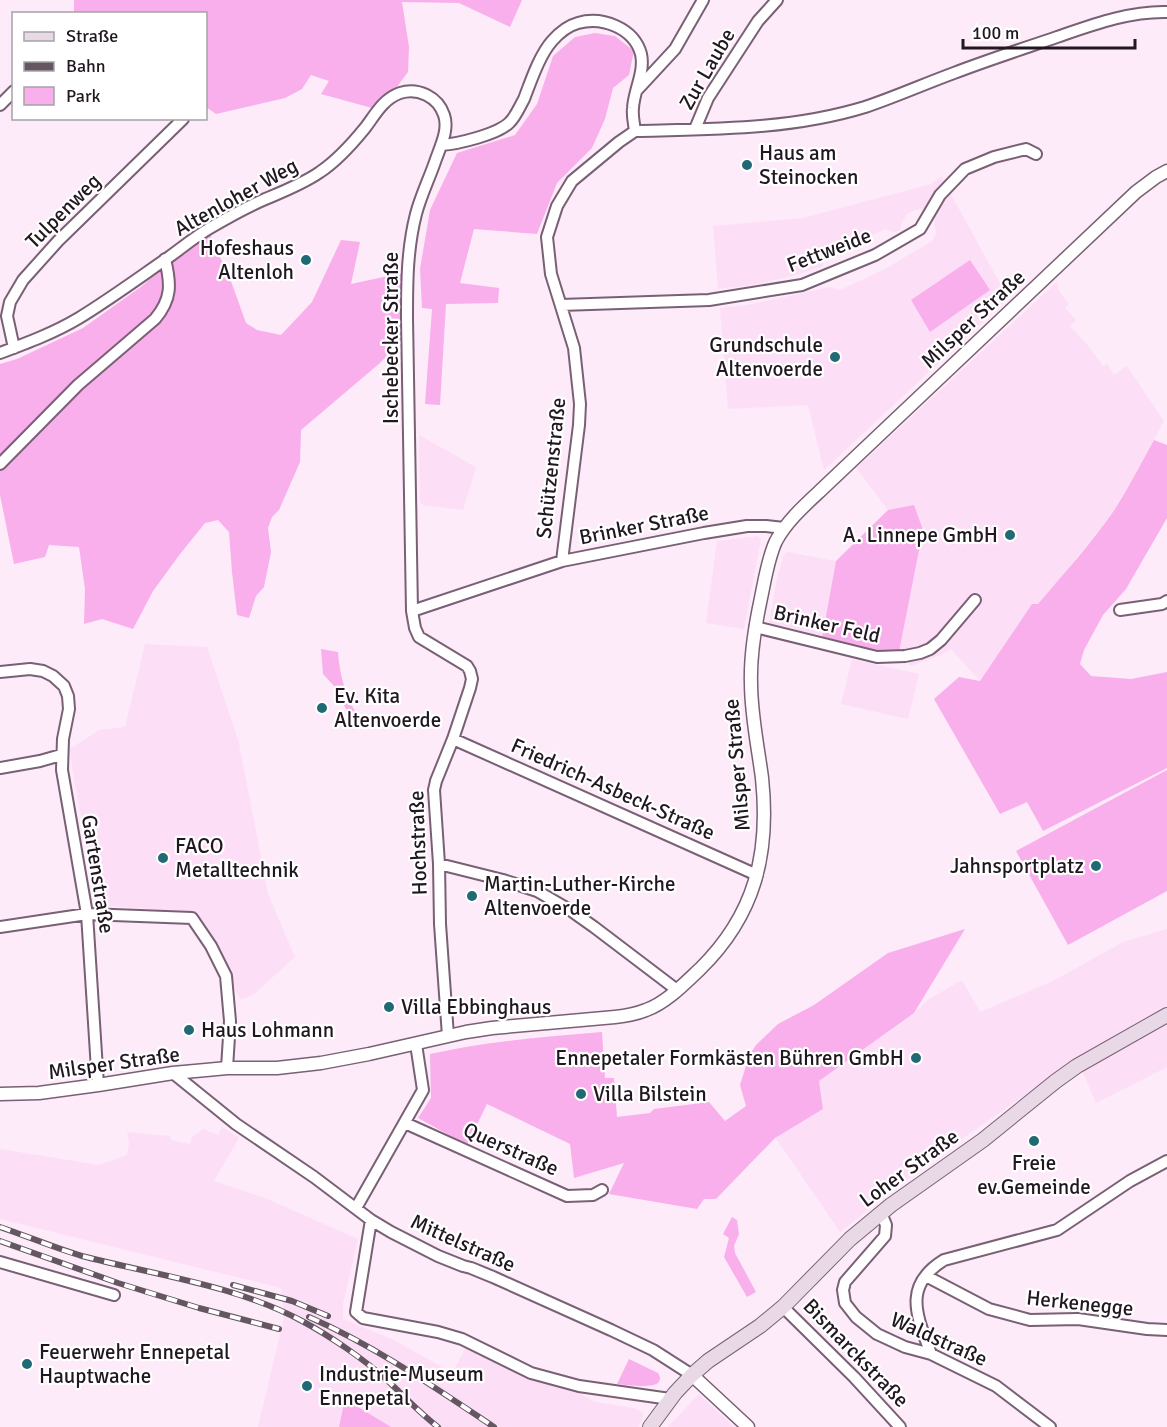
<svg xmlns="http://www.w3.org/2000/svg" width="1167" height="1427" viewBox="0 0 1167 1427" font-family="Signika,sans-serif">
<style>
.built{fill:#fcdff6}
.green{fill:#f8afec}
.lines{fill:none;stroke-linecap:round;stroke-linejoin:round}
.minor-casing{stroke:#796074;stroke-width:14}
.tertiary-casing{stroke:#796074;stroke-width:15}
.secondary-casing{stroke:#796074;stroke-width:16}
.minor{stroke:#fff;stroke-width:10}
.tertiary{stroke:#fff;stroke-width:12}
.secondary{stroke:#e9d8e6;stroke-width:14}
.rail-casing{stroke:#645762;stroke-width:6}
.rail{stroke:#fff;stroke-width:4;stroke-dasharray:11;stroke-linecap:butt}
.poi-dot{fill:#206975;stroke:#fff;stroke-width:2}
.labels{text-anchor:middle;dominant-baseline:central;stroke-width:4.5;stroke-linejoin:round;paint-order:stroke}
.street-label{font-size:21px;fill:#211720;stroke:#fff}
.poi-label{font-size:21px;fill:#211720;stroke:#fff;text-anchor:start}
</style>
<rect width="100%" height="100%" fill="#fdebf9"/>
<path class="built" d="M941,176L1008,298L824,470L808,405L728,409L720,308L747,305L830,287L840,290L885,269L932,241L936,233L934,219L929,213L921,209L915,210L907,214L902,222L900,230L894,232L885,229L826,257L822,267L784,278L752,285L718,289L713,226L803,218L931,184Z
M1057,282L1058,289L1069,305L1065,308L1076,320L1070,326L1087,344L1103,366L1107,364L1114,375L1127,366L1164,421L1130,484L1114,510L1099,531L1038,604H1032L980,681L951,649L941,655L911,666L899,652L923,530L914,506L888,510L856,468Z
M419,435L476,467L463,510L423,505L420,502Z
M758,536L761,539L744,629L706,623L717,541Z
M788,552L836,561L822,638L772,626L769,624L777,578L784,554Z
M145,644L207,647L239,743L268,894L295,957L254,994L241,1000L193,914L141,908L98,906L72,768L70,749L99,730L125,727Z
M852,659L919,674L908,719L841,704Z
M1167,929V1067L1096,1103L1077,1059L926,1164L840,1232L775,1137L823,1109L819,1081L914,1013L929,999L962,980L980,1012L1053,981L1123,942Z
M222,1127L239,1138L214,1181L267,1199L358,1239L343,1304V1319L394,1340L449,1371L446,1385L466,1347L526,1376L545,1383L572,1390L596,1402L635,1408L643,1413L642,1421L638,1427H258L284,1318L281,1288L0,1219V1149L99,1165L127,1155L129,1144L127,1132L170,1136L171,1140L190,1144L192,1137L203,1129L218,1135Z
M699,1394L734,1427H668Z"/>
<path class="green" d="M74,0H522L510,27L459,3L402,2L409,47L408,72L396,88L372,108L321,94L329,81L311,75L302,89L285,98L216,114L206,107V14L74,13Z
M595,33L615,36L634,51L629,75L613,88L605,119L592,148L557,183L537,234L474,229L460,283L499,288L498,303L446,304L440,405L425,404L432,309L422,308L420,269L430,210L457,153L515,135L537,104L553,56L575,37Z
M209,232L232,284L246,323L257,330L281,335L312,302L341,240L360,242L351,284L402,273L401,340L380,363L301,430L300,462L279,510L272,517L268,528L271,552L264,587L256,596L249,618L237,615L232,572L229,532L218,520L205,523L180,554L153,591L133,629L102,619L84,624L85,589L79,547L49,545L45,557L14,564L0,495V364L17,359L83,328L142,286L188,247Z
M970,260L990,290L930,332L911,300Z
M1154,440L1167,445V518L1126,589L1103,615L1084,650L1080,664L1091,676L1131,679L1167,672V768L1043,831L1027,802L1000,814L934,699L959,677L980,681L1032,604H1038C1064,573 1092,543 1115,509C1129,487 1141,463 1154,440Z
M914,505L923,530L899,652H873L822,638L836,561L888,510Z
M321,649L338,652C339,669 343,686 350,702C354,711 361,719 365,727L354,721L346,709L334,686L323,674Z
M1167,770V891L1068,945L1016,851Z
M965,929L914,1013L819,1081L823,1109L775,1138L716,1199H704L697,1209L609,1194L624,1163L574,1178L570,1144L487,1104L467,1145L418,1118L431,1098L430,1054C487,1041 544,1037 602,1032L605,1078H614L617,1117L650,1113L654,1109L709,1102L725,1121L746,1106L740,1085L749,1056L756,1045L778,1024L814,1005L888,953Z
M732,1217L737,1220L739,1234L734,1246L735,1253L756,1292L747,1297L724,1257L729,1238L723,1234Z
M629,1359L658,1373L660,1377C660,1378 660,1380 659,1382C653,1389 626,1385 617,1384Z
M345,1399L391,1427H339Z"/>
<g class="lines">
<defs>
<path id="minor" d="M637,90L675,49L703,0
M0,105L14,91
M695,129L708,98L758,21L777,0
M635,131C712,129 790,130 865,107C895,97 924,84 954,73C988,60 1022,49 1057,37C1092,25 1129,11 1167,12
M441,145C458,144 499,134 510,122C516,116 520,106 524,99C531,81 539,56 552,41C559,33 567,26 578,23C602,16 634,28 641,54C645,72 634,90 633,108C632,116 634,123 635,131
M561,305L709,300L802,285L875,255L920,229L940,195L965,169L994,157L1026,149L1036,154
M14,348L7,316L10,302L23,280L58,241L183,119
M0,353C27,343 54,333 79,318C110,299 140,277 169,257C183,247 196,236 210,228C227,218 245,208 263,200C282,192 303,184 320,172C338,160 352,144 365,128C375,115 383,99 400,93C418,87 438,97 444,115C449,129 441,145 436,159C430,177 421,195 416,214C407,249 407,283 407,318L412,611L415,628L419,637L467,666L470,671L472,679L470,688L453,739L436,781L434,790L439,864L440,924L448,1036
M0,464L78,385L155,319C172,299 171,284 165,259
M562,561L579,425L580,404L574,348L551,274L547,237L557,206L572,181L619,142L635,131
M1120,610L1162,604L1167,601
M412,611L562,561L704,533L747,526H766L784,528
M755,627L877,657L905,656L920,653L930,649L941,640L975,600
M0,672L30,669L43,671L53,676L64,686L68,696L69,709L63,739L62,770L87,914L98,1085
M453,739L757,875
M0,768L40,761L61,755
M439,864L503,880L537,891L570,910L594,927L677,990
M0,927L87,914L192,918L211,946L226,976L230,1021L227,1068
M173,1073L236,1124L314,1177L371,1220L391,1232L438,1256L463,1266L471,1268L493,1277L611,1330L653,1350L692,1375
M405,1123L567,1196L593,1195L602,1190
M356,1208L423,1090L416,1044
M881,1213L886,1225L885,1236L845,1282L843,1290L845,1303L856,1317L877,1334L905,1347L931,1354L996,1386L1050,1427
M371,1220L356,1312L363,1318L438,1332L462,1339L531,1373L579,1386L670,1399
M0,1262L114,1295
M926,1276L989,1309L1030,1320L1078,1319L1147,1329L1167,1330
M783,1307L854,1377L900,1427
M931,1354C917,1316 902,1286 944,1260L1057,1230L1130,1181L1167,1161"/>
<path id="tertiary" d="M0,1094L39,1093L98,1085L173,1073L206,1070L227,1068H277L321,1063L369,1054L466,1032L492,1028L615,1017C625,1016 636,1014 646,1010C666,1003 684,984 700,969C755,915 770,854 762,778C758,747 751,715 751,683C750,654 755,626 761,598C765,579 768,558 776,541C787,521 805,505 821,490L1136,192L1156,177L1167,171
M692,1375L748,1427"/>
<path id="secondary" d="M650,1427L675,1393L692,1375L708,1361L760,1326L783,1307L850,1239L891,1205L983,1140L1056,1081L1077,1066L1167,1015"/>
</defs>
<use href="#minor" class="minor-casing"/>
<use href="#tertiary" class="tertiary-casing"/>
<use href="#secondary" class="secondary-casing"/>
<use href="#minor" class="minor"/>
<use href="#tertiary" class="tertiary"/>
<use href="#secondary" class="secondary"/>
<defs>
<path id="rail" d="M0,1227C27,1236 55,1248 82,1256C155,1275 235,1285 302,1321C330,1336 364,1359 388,1381C405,1397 420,1413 438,1427
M0,1241L118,1283L199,1308L279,1329
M233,1285L292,1301L328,1316
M309,1317C375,1346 434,1387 494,1427"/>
</defs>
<use href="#rail" class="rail-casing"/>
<use href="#rail" class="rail"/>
</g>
<g class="poi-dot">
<circle cx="747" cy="165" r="6"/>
<circle cx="306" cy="260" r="6"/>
<circle cx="835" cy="357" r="6"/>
<circle cx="1010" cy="535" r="6"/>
<circle cx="322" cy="708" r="6"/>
<circle cx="163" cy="858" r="6"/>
<circle cx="1096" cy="866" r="6"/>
<circle cx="472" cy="896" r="6"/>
<circle cx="389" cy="1007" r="6"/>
<circle cx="189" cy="1030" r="6"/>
<circle cx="916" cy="1058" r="6"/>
<circle cx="581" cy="1094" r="6"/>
<circle cx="1034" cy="1141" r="6"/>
<circle cx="27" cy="1364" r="6"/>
<circle cx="307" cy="1386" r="6"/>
</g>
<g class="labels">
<g class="street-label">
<text transform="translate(707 69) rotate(-60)">Zur Laube</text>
<text transform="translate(236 197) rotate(-29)">Altenloher Weg</text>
<text transform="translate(63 211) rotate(-45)">Tulpenweg</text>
<text transform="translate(829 250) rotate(-21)">Fettweide</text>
<text transform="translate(973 319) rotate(-43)">Milsper Straße</text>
<text transform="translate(391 338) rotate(-90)">Ischebecker Straße</text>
<text transform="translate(551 468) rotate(-84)">Schützenstraße</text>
<text transform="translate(644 525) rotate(-11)">Brinker Straße</text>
<text transform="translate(827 624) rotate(13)">Brinker Feld</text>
<text transform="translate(737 765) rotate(-95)">Milsper Straße</text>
<text transform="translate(613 789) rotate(24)">Friedrich-Asbeck-Straße</text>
<text transform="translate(418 843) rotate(-92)">Hochstraße</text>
<text transform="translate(98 874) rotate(81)">Gartenstraße</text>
<text transform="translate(114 1063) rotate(-8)">Milsper Straße</text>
<text transform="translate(511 1149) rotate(24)">Querstraße</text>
<text transform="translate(909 1168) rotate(-36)">Loher Straße</text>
<text transform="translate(463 1243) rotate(24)">Mittelstraße</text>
<text transform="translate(1080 1303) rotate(6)">Herkenegge</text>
<text transform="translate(939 1339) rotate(24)">Waldstraße</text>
<text transform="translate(856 1353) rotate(46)">Bismarckstraße</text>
</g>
<g class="poi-label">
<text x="759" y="153">Haus am<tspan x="759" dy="24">Steinocken</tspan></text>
<text x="294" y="248" text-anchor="end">Hofeshaus<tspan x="294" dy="24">Altenloh</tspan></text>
<text x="823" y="345" text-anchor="end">Grundschule<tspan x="823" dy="24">Altenvoerde</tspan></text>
<text x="998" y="535" text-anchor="end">A. Linnepe GmbH</text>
<text x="334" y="696">Ev. Kita<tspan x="334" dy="24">Altenvoerde</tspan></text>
<text x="175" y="846">FACO<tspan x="175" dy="24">Metalltechnik</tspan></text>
<text x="1084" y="866" text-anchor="end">Jahnsportplatz</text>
<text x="484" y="884">Martin-Luther-Kirche<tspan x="484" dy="24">Altenvoerde</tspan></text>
<text x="401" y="1007">Villa Ebbinghaus</text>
<text x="201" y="1030">Haus Lohmann</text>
<text x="904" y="1058" text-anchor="end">Ennepetaler Formkästen Bühren GmbH</text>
<text x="593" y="1094">Villa Bilstein</text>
<text x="1034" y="1163" text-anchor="middle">Freie<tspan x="1034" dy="24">ev.Gemeinde</tspan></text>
<text x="39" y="1352">Feuerwehr Ennepetal<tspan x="39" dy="24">Hauptwache</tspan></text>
<text x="319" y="1374">Industrie-Museum<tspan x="319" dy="24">Ennepetal</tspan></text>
</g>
</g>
<rect x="12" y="12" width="195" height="108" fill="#ffffff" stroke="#a6a2a6" stroke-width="1.5"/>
<rect x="24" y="32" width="30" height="9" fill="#e9d8e6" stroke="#a6a2a6" stroke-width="1.5"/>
<text x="66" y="42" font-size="18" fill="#211720">Straße</text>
<rect x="24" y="62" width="30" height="9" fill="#645762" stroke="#a6a2a6" stroke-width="1.5"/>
<text x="66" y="72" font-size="18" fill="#211720">Bahn</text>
<rect x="24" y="87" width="30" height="18" fill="#f8afec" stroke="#a6a2a6" stroke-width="1.5"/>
<text x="66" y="102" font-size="18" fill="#211720">Park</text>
<path d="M963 39v9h172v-9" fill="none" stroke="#211720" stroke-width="3"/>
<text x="972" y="39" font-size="18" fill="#211720" stroke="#ffffff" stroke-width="4.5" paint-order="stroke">100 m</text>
</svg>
